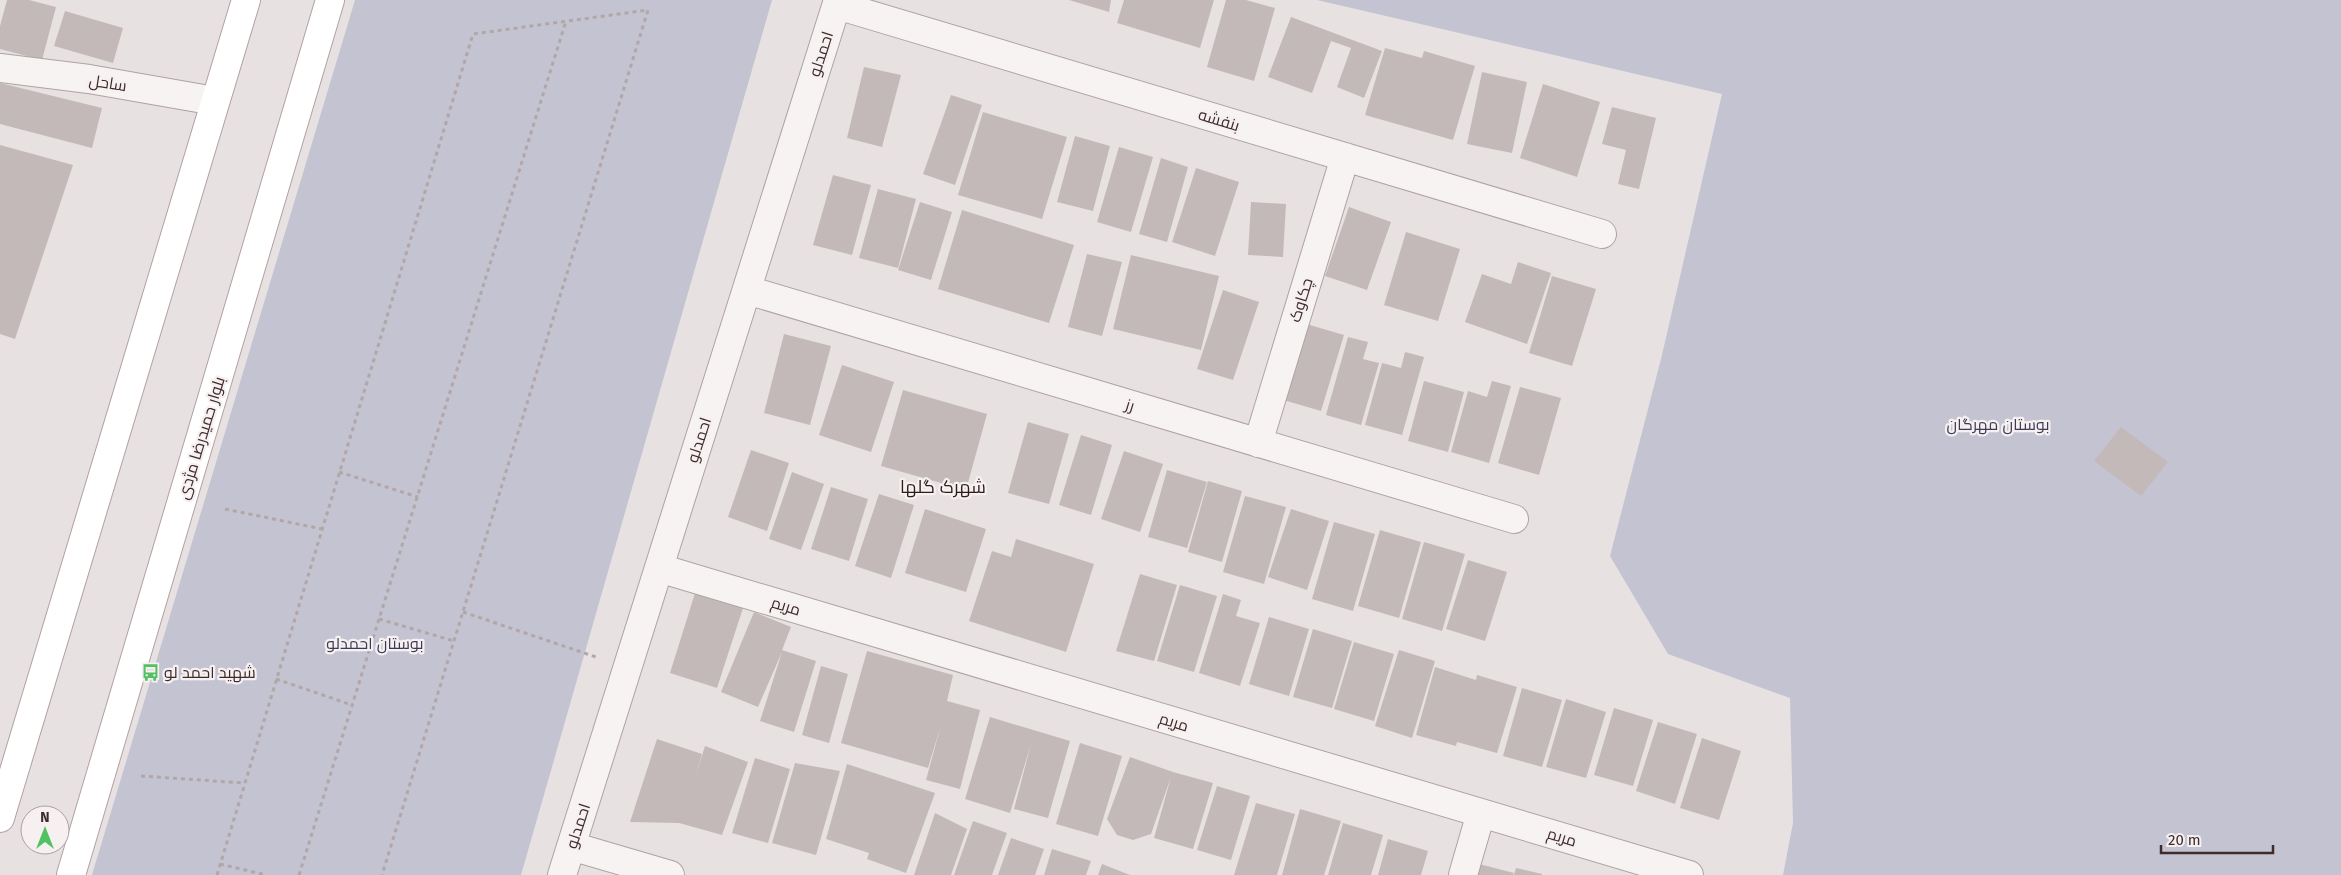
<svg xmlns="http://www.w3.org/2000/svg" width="2341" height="875" viewBox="0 0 2341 875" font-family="'Fira Sans',Cairo,sans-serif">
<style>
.green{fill:#c4c3d1}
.building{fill:#c4b9b9}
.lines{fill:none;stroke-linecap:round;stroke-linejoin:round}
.minor-casing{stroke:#aea3a3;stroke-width:30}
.major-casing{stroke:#b3a1a3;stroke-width:30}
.path{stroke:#b1a7a7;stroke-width:3;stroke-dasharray:4 4;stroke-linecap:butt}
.minor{stroke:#f7f3f3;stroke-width:28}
.major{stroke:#fff;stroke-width:28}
.labels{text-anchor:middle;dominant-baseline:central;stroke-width:4.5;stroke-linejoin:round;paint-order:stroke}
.street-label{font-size:16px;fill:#3e2b2c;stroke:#f6f0f1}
.park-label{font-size:16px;fill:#3d3a58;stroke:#f6f0f1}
.poi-label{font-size:16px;fill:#3e2b2c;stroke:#f6f0f1;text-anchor:start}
.neighbourhood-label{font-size:18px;fill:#2f1d1d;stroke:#f6f0f1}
</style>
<rect width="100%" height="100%" fill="#e8e1e1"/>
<path class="green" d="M355,0H772L521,875H92Z
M1317,0H2341V875H1783L1793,823L1790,698L1668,654L1610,556L1662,355L1722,94Z"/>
<path class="building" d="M7,0H29L56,7L42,60L0,49V26Z
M1069,0H1111L1109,12Z
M1124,0H1214L1200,48L1117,23Z
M1226,0H1246L1275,8L1254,81L1207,67Z
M65,11L123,28L113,63L54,46Z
M1291,17L1382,51L1364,98L1337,87L1351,48L1331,41L1312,93L1268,77Z
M1385,48L1422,58L1424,51L1475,66L1453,140L1365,115Z
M864,67L901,75L882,147L847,138Z
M1482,72L1527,82L1512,153L1467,144Z
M0,83L102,108L92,148L0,124Z
M1543,84L1600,102L1577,177L1520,158Z
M951,95L982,105L955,185L923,174Z
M1612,107L1656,118L1639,189L1618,184L1626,150L1602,144Z
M983,112L1067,137L1042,219L958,195Z
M1075,136L1110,146L1093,211L1057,202Z
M0,145L73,165L15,339L0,334Z
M1119,147L1153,157L1131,232L1097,222Z
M1161,158L1188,167L1167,242L1139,234Z
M1196,168L1239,182L1215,256L1172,242Z
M833,175L871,185L852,255L813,245Z
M878,189L916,199L898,268L859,258Z
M920,202L952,212L931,280L898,270Z
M1251,202L1286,204L1283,257L1248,255Z
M1349,207L1391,222L1367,290L1325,276Z
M962,210L1074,245L1049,323L938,289Z
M1406,232L1460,249L1438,321L1384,305Z
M1087,254L1122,262L1102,336L1068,327Z
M1131,255L1219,276L1201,350L1113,329Z
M1518,262L1551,273L1527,344L1465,322L1482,274L1511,284Z
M1552,276L1596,289L1572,366L1529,353Z
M1223,290L1259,302L1233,380L1197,369Z
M1303,323L1344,335L1321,411L1280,399Z
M784,334L831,346L810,425L764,413Z
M1348,337L1368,342L1363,359L1379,363L1361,425L1326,415Z
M1405,352L1424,357L1402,435L1365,425L1382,363L1401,368Z
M842,365L894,382L871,452L819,435Z
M1424,381L1464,392L1448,452L1408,441Z
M1492,381L1511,386L1489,463L1451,452L1468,391L1487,397Z
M1520,387L1561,398L1539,475L1498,463Z
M903,390L987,414L966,490L881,466Z
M1028,422L1069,434L1049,504L1008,493Z
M2121,427L2168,462L2141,496L2094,461Z
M1081,435L1112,445L1091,515L1059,505Z
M751,450L789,463L767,531L728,517Z
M1124,451L1163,464L1140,532L1101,519Z
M1167,470L1207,482L1187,548L1148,537Z
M792,472L824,484L801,550L769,539Z
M1208,481L1242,491L1222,562L1188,552Z
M831,487L868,499L849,561L811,549Z
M879,494L914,505L891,578L855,566Z
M1245,496L1286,507L1264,584L1223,572Z
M925,509L986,529L966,592L905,573Z
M1291,509L1329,521L1307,590L1268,577Z
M1334,522L1375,534L1353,611L1312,599Z
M1380,530L1421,542L1399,618L1358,606Z
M1016,539L1094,564L1066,652L969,621L992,551L1011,557Z
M1424,542L1465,554L1442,631L1402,619Z
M1468,560L1507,572L1485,641L1446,629Z
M1140,574L1177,585L1154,661L1116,651Z
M1180,585L1217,596L1194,672L1157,661Z
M695,593L743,608L717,688L670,673Z
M1223,594L1241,600L1236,616L1260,623L1240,686L1199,673Z
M754,612L791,627L782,650L816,661L794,732L760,721L782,652L758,707L721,692Z
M1269,617L1309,629L1289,696L1249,684Z
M1313,629L1352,641L1332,708L1293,697Z
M1354,642L1394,654L1374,721L1334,709Z
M1399,650L1435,661L1412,738L1375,726Z
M867,651L953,675L947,701L980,710L960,789L926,780L941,725L928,768L841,743Z
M821,666L848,674L829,743L802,735Z
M1435,667L1476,680L1477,675L1517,687L1497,753L1457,742L1456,746L1416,735Z
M1522,688L1562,700L1542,767L1503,756Z
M1566,699L1606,712L1586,778L1546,767Z
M1614,708L1653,720L1633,786L1594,775Z
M990,717L1070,741L1048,818L1014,809L1031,744L1010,813L965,799Z
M1658,722L1697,734L1675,804L1636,791Z
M1702,738L1741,751L1719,820L1680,808Z
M657,739L702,754L696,775L705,746L748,762L722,835L679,823L630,822Z
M1080,743L1122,756L1098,836L1056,824Z
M1130,757L1173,772L1213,783L1193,849L1154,838L1171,777L1151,834L1133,840L1117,835L1107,819Z
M755,758L790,769L768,843L732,833Z
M795,763L840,771L816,855L772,843Z
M847,764L935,793L906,873L867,859L869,853L826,839Z
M1217,786L1250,796L1231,860L1197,850Z
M1256,803L1295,814L1277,875H1234Z
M1300,809L1341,821L1324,875H1282Z
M935,813L967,829L951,875H914Z
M973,821L1007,833L992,875H954Z
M1343,823L1383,835L1371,875H1328Z
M1011,838L1044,849L1035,875H998Z
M1388,839L1428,851L1421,875H1378Z
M1052,849L1091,861L1086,875H1044Z
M1475,863L1514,873L1513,875H1472Z
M1102,864L1130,875H1098Z
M1516,868L1542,874V875H1514Z"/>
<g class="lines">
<defs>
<path id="minor" d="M837,5L1602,234
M0,68L89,79L215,101
M747,290L1514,519
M1258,443L1345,157
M659,568L1689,875
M571,846L670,875
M562,875L838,0
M1463,875L1481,813"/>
<path id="major" d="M0,818L246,0
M71,875L330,0"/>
</defs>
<use href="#minor" class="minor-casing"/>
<use href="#major" class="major-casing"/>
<path class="path" d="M339,472L418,497
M225,509L322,529
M463,612L596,657
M379,619L454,641
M276,679L352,705
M141,776L244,783
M220,864L266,875
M217,875L473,34L648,10L382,875
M299,875L566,21"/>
<use href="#minor" class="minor"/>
<use href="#major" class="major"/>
</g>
<defs>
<symbol id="bus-bare" viewBox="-9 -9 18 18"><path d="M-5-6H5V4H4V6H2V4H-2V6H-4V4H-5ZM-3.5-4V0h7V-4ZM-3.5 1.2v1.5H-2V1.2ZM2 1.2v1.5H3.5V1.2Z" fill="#52c164" stroke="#f6f0f1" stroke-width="2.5" paint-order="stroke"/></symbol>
</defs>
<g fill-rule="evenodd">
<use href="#bus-bare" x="138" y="660" width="25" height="25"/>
</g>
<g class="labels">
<g class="street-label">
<text transform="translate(821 54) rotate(-72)">احمدلو</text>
<text transform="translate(108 83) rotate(9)">ساحل</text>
<text transform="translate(1219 120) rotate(17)">بنفشه</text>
<text transform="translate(1301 300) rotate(-73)">چکاوک</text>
<text transform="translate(1130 405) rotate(17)">رز</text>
<text transform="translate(201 438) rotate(-73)">بلوار حمیدرضا مژدی</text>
<text transform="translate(699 440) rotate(-72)">احمدلو</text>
<text transform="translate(786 606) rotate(17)">مریم</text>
<text transform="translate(1174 722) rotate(17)">مریم</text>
<text transform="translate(578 826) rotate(-72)">احمدلو</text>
<text transform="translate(1562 837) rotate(17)">مریم</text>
</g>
<g class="park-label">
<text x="1998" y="424">بوستان مهرگان</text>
<text x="375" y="643">بوستان احمدلو</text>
</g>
<g class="poi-label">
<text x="164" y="672">شهید احمد لو</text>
</g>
<g class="neighbourhood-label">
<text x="943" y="487">شهرک گلها</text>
</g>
</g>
<g transform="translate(45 830)"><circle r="24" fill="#f6f0f1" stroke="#aca1a2"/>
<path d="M0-4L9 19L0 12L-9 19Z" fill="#52c164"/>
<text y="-8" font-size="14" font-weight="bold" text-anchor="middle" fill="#3e2b2c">N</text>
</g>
<path d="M2161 845v8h112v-8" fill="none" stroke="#3e2b2c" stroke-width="2.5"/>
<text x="2168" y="845" font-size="15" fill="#3e2b2c" stroke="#f6f0f1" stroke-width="4" paint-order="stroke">20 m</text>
</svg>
